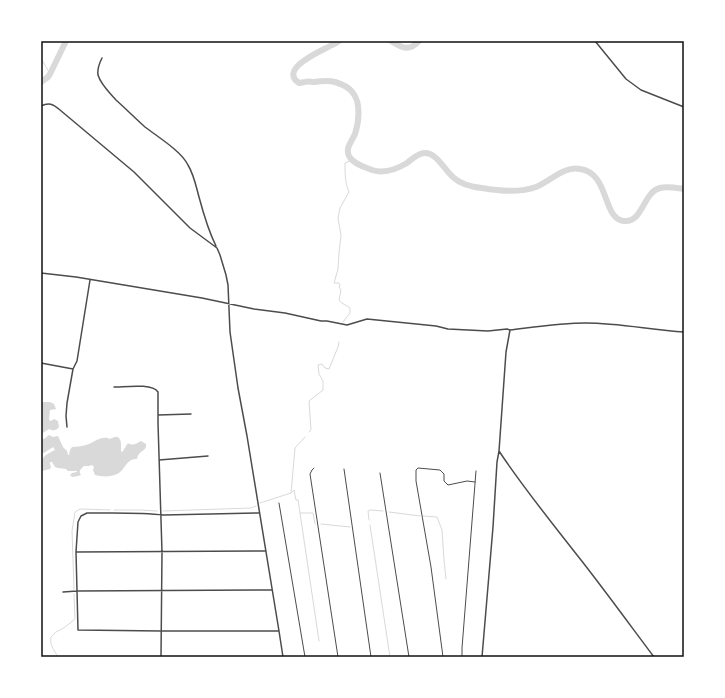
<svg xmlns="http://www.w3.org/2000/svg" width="725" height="698" viewBox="0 0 725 698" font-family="'Noto Sans',sans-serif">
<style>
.water{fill:#d9d9d9}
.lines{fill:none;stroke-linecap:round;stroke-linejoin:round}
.stream{stroke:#d9d9d9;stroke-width:1}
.river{stroke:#d9d9d9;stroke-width:6}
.service{stroke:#4c4c4c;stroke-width:1}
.minor{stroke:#4c4c4c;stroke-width:1.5}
.neatline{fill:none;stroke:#111;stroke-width:1.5}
</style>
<rect width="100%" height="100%" fill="#fff"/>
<path class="water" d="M41,402H50L54,404L56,409L50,410L49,420L51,421L54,419L58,421L59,427C56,431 53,431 49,429L41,434Z
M49,435L53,437L58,436L63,447L67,451L68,455H69L70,450L72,447C77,447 84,446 89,444C96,441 100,437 108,438L109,439L115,437H118C122,441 121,445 121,451L122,452L123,451L128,443C132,446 136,444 141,441L146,444C147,450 142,450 139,454C138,456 137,457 137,459C126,458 125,471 117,474C111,477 102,477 95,475L93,470L94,467L92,465L89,466H84C81,469 78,471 81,475L78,476L72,477L70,475L72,473L77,472V471H68L66,469L58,468L55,467L52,462H50V464L51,467L50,469L42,471L41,470C41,457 43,456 55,450L53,447L44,453L41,452V439H44Z"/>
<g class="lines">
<path class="stream" d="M41,58L50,74
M343,322L350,313V308C347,305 341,304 339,300L341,290L339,287L340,285L339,283H334L338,269L339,253L341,235L338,218L340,208L349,192C345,183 345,174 345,163L352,160
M309,432L311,430L309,401L323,390V381L319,374L318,365L322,364L325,368L329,369L338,347L339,342
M291,493L294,490L296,500H298L300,513H313L315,524
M260,503L291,493L295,448L305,437
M114,510H141L157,511
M163,511L251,508L256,506
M389,512L420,516
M300,513L319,641
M423,516L437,517L442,530L444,560L446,579
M369,520L368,511L370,510L383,511
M321,524L350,527
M370,525L390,657
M74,589L72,531L75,512L78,510L81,509L110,510
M58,657C54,650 46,640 54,634C56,631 59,631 62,629C67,626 71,622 75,619L74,594"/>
<path class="river" d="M339,41C336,43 333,45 330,46C321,51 278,69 299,83C301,83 303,82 305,82C308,81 311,82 314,82C321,81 328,80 335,82C342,84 349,87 353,93C361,103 359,122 355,134C352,141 345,148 349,156C353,164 365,167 372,170C384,174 397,169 407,163C412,159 418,153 425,153C437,153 445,171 454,178C462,185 472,187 482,188C499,191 520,193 536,187C551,181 563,166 580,169C610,173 602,219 624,221C643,223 643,192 660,188C667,186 677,188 684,189
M391,41C402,48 409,52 419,41
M41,82L48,77L50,74L66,41"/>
<path class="service" d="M314,468L312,470L310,474L338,657
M344,469L371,657
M380,473L409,657
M279,503L305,657
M443,657L431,567L416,481V470L418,468L440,470L444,474V481L448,485L467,481L475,482
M462,657V648L476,471"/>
<path class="minor" d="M595,41L626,79L641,90L684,107
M102,58C99,64 97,69 98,75C101,85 110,93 116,100C126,109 135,118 145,127C158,137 181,151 188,165C194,175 196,186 199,197C203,212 209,232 216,246
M41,106C49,102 53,104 60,110L134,172L190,228L217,248L220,255L226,275L228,285L230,332L238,388L247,436L279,631L283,657
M41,273L76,277L202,298L254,309L285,313L321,321H327L347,325L367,319L436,326L448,329L488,331L507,329L510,330C535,327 561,323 586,323C619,323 651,330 684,332
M41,363L73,369
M114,387C125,387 152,383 158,392V423L162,552L161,657
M158,415L191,414
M67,427L66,416L67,403L73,369L77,361L90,280
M499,451C524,489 553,524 581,560C606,592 630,625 654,657
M159,460L208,456
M259,513L164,515C139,512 112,513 87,513L81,516L78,522L76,552L78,630L161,631H279
M76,552L266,551
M63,592L77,591L272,590
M482,657L493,527L497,462L499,451L506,352L510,330"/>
</g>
<rect width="725" height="698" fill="none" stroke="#ffffff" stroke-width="84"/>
<rect x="42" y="42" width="641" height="614" class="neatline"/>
</svg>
